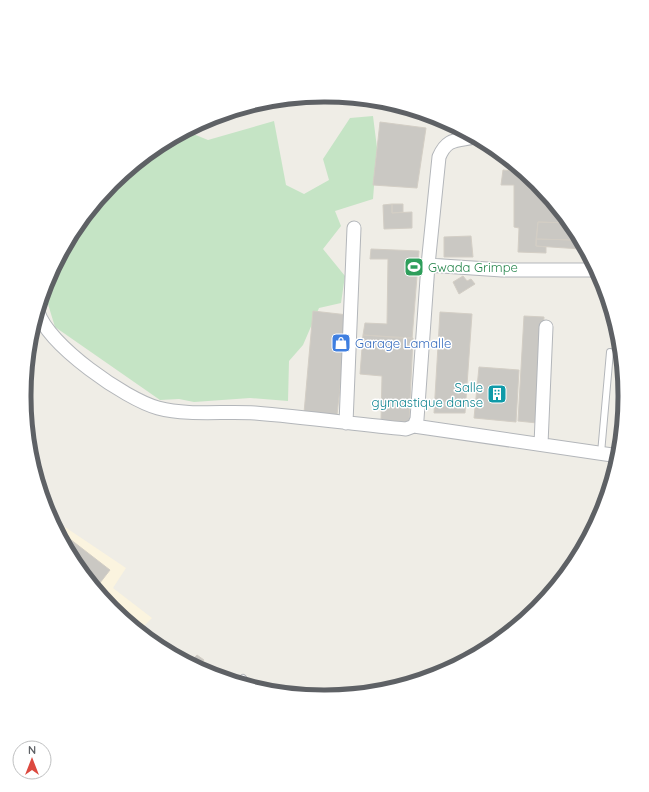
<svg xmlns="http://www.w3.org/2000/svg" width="649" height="792" viewBox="0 0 649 792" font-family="Quicksand,sans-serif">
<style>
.commercial{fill:#fbf4df}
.green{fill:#c5e4c5}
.building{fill:#cac8c3;stroke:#d3cec5}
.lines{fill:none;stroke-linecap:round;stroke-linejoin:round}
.lane-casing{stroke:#b3b6ba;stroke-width:8}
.street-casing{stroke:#b3b6ba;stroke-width:15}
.lane{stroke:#fff;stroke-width:6}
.street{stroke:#fff;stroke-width:13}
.labels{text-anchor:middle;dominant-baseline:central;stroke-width:3;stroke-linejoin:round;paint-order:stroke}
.leisure-label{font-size:13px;fill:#27864d;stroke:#fff;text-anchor:start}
.shop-label{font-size:13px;fill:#366cbe;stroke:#fff;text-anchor:start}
.culture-label{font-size:13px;fill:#0d838f;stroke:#fff;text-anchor:end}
.rim{fill:none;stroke:#5e6165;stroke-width:5}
</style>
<rect width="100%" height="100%" fill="#efede6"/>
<path class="commercial" d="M65,527L126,568L113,588L152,618L139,631L112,608L75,563L59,534Z"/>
<path class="green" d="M373,116L377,148L373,199L335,211L341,226L323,249L345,276L341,303L319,308L303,345L289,361L288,401L250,398L194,402L179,399L160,400L55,327L44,291L47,281L75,229L112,183L158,146L186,131L208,140L274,121L286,185L304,194L329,180L323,159L350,118Z"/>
<path class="building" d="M380,122L426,128L417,188L373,185Z
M511,162L523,172L510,171Z
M503,170L523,172L537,184L569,223L538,222L536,246L546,247V253L518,252L519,228L514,227V185H501Z
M392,204H403V212L392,213Z
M392,204V213L412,212V228L384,229L383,205Z
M538,222L569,223L575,229L574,240L536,239Z
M575,229L581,242V249L536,246V239L574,240Z
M471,236L473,257H444V237Z
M371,249L419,251L412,339L363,335L365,323L387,324L388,259H370Z
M463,276L467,281L471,279L475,284L459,294L453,282Z
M313,311L348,315L337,415L304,413Z
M440,312L472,314L465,413H434Z
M524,316L544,317L537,423L518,421Z
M363,335L413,338L409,422L381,420L382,376L360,374Z
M479,367L519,370L516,422L474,418Z
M66,536L110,570L96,588L75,563L63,540Z
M106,599L121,610L119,614L105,600Z
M197,655L204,660L201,664L194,658Z
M194,658L201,664L199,668L190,663Z"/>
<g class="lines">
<defs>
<path id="lane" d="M601,453L610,352
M133,625L134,624
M239,683L243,678"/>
<path id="street" d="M428,265L502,270H596
M38,312C48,345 125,399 158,408C189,416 223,411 255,413C305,417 355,424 406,429L414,426L619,456
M346,423L354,228
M414,426L417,419L428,265L439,157C447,138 456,141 475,137
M541,444L546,327"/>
</defs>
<use href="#lane" class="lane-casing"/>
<use href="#street" class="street-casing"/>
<use href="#lane" class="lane"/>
<use href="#street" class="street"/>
</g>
<defs>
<symbol id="stadium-square" viewBox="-11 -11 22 22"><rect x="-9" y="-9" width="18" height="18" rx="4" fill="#2e9e5b" stroke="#fff"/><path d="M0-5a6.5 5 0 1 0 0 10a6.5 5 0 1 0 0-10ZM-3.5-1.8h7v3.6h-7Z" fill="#fff"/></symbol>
<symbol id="shop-square" viewBox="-11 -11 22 22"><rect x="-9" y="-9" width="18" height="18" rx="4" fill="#3f7fe0" stroke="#fff"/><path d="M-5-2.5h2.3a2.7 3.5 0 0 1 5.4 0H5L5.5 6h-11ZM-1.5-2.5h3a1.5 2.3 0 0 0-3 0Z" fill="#fff"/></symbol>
<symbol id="building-square" viewBox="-11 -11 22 22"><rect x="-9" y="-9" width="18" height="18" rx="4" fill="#0f9aa8" stroke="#fff"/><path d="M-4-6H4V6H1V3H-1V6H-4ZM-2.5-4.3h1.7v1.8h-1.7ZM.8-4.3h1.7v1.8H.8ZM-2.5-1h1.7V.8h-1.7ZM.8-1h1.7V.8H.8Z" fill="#fff"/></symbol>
</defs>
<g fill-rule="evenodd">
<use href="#stadium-square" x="403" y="256" width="22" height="22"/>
<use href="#shop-square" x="330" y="332" width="22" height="22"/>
<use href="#building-square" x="486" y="383" width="22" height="22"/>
</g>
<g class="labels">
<g class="leisure-label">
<text x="428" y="267">Gwada Grimpe</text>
</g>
<g class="shop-label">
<text x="355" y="343">Garage Lamalle</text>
</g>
<g class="culture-label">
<text x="483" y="387">Salle<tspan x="483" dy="15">gymastique danse</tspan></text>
</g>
</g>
<path d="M0 0H649V792H0ZM324 102H325A293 293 0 0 1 618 395V397A293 293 0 0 1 325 690H324A293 293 0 0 1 31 397V395A293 293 0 0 1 324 102Z" fill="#fff" fill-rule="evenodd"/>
<path class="rim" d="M324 102H325A293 293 0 0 1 618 395V397A293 293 0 0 1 325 690H324A293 293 0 0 1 31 397V395A293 293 0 0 1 324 102Z"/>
<g transform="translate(32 760)"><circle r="19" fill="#ffffff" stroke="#bfc0c1"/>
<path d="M0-3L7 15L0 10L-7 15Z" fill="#dc493f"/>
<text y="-6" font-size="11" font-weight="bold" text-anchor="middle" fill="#5e6165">N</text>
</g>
</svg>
